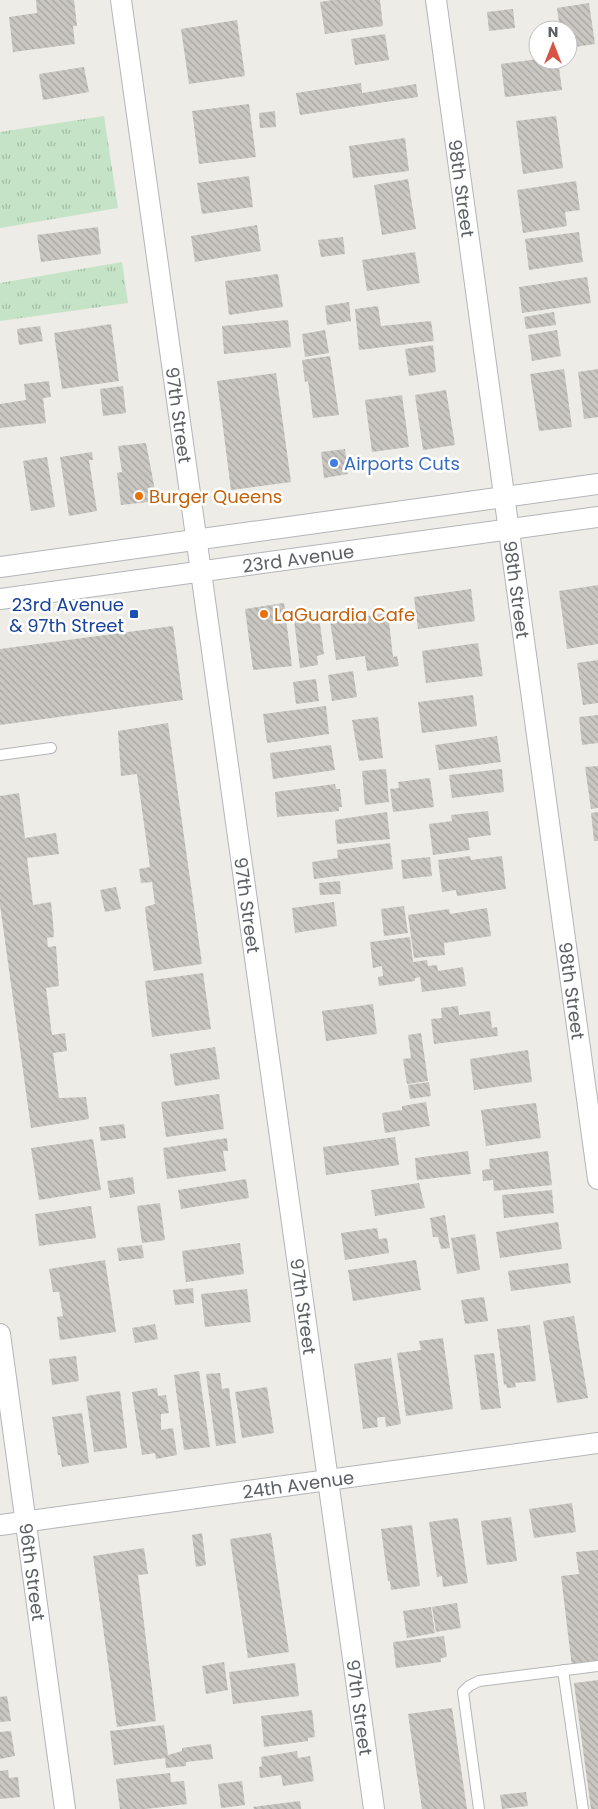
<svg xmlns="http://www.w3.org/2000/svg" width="598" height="1809" viewBox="0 0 598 1809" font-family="Poppins,sans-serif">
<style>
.grass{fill:url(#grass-tufts)}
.building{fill:url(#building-back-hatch)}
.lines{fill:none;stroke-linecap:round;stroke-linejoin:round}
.lane-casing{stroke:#b3b5b9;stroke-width:12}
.street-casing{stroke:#b3b5b9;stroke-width:22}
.lane{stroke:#fff;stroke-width:10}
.street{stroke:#fff;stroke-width:20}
.shop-dot{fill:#3f7fe0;stroke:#fff;stroke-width:2}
.food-dot{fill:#e8710a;stroke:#fff;stroke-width:2}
.transit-dot{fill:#1a4fb4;stroke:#fff;stroke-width:2}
.labels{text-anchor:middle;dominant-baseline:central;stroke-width:5;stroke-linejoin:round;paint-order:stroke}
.street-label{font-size:18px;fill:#5d6064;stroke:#fff}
.shop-label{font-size:18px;fill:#366cbe;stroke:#fff;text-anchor:start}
.food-label{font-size:18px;fill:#c56008;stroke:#fff;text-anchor:start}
.transit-label{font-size:18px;fill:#164399;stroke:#fff;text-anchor:end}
</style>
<defs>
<pattern id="grass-tufts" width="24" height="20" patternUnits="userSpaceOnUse" patternTransform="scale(1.25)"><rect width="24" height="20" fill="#c5e3c6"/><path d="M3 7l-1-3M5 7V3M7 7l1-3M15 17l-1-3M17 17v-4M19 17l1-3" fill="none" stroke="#a3bba4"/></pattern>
<pattern id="building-back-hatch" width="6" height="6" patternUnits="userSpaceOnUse" patternTransform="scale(1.25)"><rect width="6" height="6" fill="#cac7c2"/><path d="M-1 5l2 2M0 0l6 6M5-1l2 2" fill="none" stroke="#a7a5a1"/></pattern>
</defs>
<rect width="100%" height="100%" fill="#eeece6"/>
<path class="grass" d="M104,116L118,208L0,228V132Z
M122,262L128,303L0,321V283Z"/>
<path class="building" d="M36,0H74L77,26H73L75,44L13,52L9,17L37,13Z
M333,0H380L383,26L325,34L320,2Z
M589,3L595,44L568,48V30H560L557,8Z
M513,9L515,28L489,31L487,12Z
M237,20L245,76L189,84L181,29Z
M385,34L389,60L355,65L351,39Z
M538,59L558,60L562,90L505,97L501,64Z
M84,67L89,92L43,100L39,74Z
M361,83L362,93L416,84L418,97L300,115L296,93Z
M249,104L256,157L199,164L192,111Z
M275,111L276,127L260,128L259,113Z
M556,116L563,168L523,174L516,121Z
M405,138L409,171L353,178L349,146Z
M249,176L253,207L202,214L197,183Z
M408,179L416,229L382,235L374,185Z
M576,181L580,210L565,212L567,226L523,233L517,190Z
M257,225L261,251L195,262L191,236Z
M98,227L101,254L41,262L37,235Z
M579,232L583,262L529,270L525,239Z
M343,237L345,254L321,257L318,240Z
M415,252L420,283L367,291L362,260Z
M278,274L283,307L229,315L225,281Z
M587,277L591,303L522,313L519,287Z
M349,302L351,321L327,325L325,306Z
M378,306L381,326L431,321L434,341L359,350L355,309Z
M554,312L556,325L526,329L524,317Z
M288,320L291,347L224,354L222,326Z
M111,324L119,381L62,389L54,333Z
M40,326L43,341L19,345L17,329Z
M325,330L329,353L305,357L302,334Z
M557,330L561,356L532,361L528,335Z
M433,345L436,372L409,376L405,349Z
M330,356L339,415L313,418L308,381L305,382L302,360Z
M564,369L572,427L539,431L530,374Z
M598,369V417L584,419L578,372Z
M276,373L291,482L231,490L217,381Z
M49,381L51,397L43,398L46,423L0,428V404L26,400L24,384Z
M123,386L126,413L103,416L100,389Z
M446,390L455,445L423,450L415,395Z
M402,395L409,447L372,452L365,400Z
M146,443L157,501L121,505L117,473L122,472L118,446Z
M345,449L348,474L324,478L321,452Z
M92,452L93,460H89L97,511L69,516L60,457Z
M47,457L55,507L31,511L23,461Z
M598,585V644L567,649L559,591Z
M471,589L475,621L418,629L414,597Z
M284,603L292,666L253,670L245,609Z
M388,613L393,657L397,656L399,666L367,671L365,656L336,660L330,621Z
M319,617L324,654L317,656L318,665L300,668L294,620Z
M173,626L183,700L0,725V649Z
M478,643L483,676L426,683L422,651Z
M598,660V703L583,705L577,663Z
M353,671L357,697L332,701L328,675Z
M316,679L319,701L296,704L293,682Z
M473,695L477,726L422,733L418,702Z
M326,706L329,734L267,743L263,714Z
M598,715V743L582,745L579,717Z
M378,717L383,758L359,761L352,720Z
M168,723L202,964L154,971L147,926L158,924L147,926L145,907L155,904L152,882L141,883L139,869L150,867L137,774L121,776L118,731Z
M497,736L501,762L439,770L435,745Z
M331,745L335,770L273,779L270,753Z
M598,766V808L591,809L585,767Z
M386,769L389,802L365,805L362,771Z
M502,769L504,792L452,798L449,775Z
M430,778L434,807L393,812L390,789L399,788L398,782Z
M335,784L336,789H340L342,807H339V811L277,817L275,792Z
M19,793L25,838L56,833L59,854L27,858L33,905L51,902L53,922L54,937L47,938L48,947L56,946L59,986L46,988L52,1035L65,1033L67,1051L53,1053L59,1098L86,1097L89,1119L31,1128L0,905V796Z
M488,811L491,835L468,838L470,850L433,855L429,824L452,821L451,815Z
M387,812L390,839L337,844L335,820Z
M598,812V841H594L591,813Z
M390,843L393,869L314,879L312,862L338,858L337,850Z
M470,856L471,860L502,856L506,889L457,896L456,890L442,892L438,860Z
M430,857L432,876L403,879L401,860Z
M340,881L341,894L320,895L319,883Z
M116,887L121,909L105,912L100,890Z
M334,902L337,926L295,933L292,908Z
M404,906L408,933L384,936L381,909Z
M487,908L491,936L444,943L445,955L414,958L408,915L449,909L450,914Z
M410,937L413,962L427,960L428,966L437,965L438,971L463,967L466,986L422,992L420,977L415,978V981L379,986L378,977L383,976L382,966L373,968L370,942Z
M203,973L211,1029L152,1037L145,981Z
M373,1004L377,1034L326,1041L322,1011Z
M458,1006L459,1015L490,1011L492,1028L497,1027L498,1036L434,1044L431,1019L442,1018L441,1008Z
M421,1033L428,1081L407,1084L403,1059L411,1058L408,1035Z
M215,1047L220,1079L175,1086L170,1054Z
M528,1050L532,1082L474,1090L470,1059Z
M429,1082L431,1096L410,1099L408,1085Z
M219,1094L224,1129L166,1137L161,1102Z
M426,1102L430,1126L385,1133L382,1113L402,1110V1106Z
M536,1103L541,1138L486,1146L481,1110Z
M124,1124L126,1138L101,1141L99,1127Z
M395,1137L399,1165L326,1175L323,1147Z
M227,1138L228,1151H223L226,1171L167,1179L163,1148Z
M93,1139L101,1190L39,1200L31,1148Z
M468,1151L471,1174L417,1180L415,1158Z
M548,1151L552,1185L494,1191L493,1180L483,1181L482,1170L490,1169L489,1159Z
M133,1177L135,1194L110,1198L107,1181Z
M246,1179L249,1198L181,1209L178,1190Z
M419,1183L425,1208L375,1216L371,1190Z
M552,1190L554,1213L504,1218L502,1195Z
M160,1203L165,1240L142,1243L137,1206Z
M91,1206L96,1238L39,1246L35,1214Z
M445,1215L450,1248L441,1249L438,1237H433L430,1218Z
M558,1222L562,1249L500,1258L496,1232Z
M377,1228L379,1239L387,1238L389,1253L345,1260L341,1233Z
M475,1234L480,1270L457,1274L451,1238Z
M240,1243L244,1274L186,1282L182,1251Z
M142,1245L144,1258L119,1261L117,1248Z
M105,1260L116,1332L60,1340L57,1317L63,1316L59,1292H53L49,1269Z
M416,1260L421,1290L353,1301L348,1270Z
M568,1263L571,1283L511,1291L508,1271Z
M193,1288L194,1303L175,1305L173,1290Z
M247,1289L251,1322L205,1327L201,1294Z
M484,1297L488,1321L465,1324L461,1300Z
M574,1316L588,1398L557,1403L543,1321Z
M155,1324L158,1339L135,1343L132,1328Z
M530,1325L536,1381L515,1383L516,1387L507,1388L506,1384L504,1385L497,1329Z
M443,1338L453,1409L406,1416L397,1353L421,1350L419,1341Z
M494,1353L501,1408L481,1410L474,1355Z
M76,1356L79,1381L52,1385L49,1359Z
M391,1358L401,1424L386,1427L385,1417H381L377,1418L378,1427L363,1429L354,1364Z
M199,1371L210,1447L184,1450L174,1375Z
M220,1373L222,1389L229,1388L236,1443L216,1446L206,1374Z
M267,1387L274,1433L242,1438L235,1392Z
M157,1388L158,1396L166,1395L169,1413L161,1414V1430L173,1428L177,1455L156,1459L155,1453L142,1455L132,1392Z
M120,1391L127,1448L94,1452L86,1396Z
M82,1413L89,1463L62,1467L60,1455H58L52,1417Z
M572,1503L576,1532L534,1538L529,1509Z
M511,1517L517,1561L487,1565L481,1521Z
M458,1518L468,1583L443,1587L442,1576L437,1577L429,1522Z
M412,1525L420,1586L391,1590L390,1581H388L381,1529Z
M202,1533L206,1565L196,1567L192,1535Z
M271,1533L289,1652L248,1658L230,1539Z
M144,1548L148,1574L138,1575L156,1721L117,1727L93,1556Z
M598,1550V1664L572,1667L561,1576L579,1574L576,1552Z
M457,1603L461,1628L436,1632L432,1607Z
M431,1607L435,1633L407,1638L403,1611Z
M444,1636L447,1657L441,1658V1662L396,1668L393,1642Z
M224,1662L228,1690L206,1694L202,1666Z
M295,1663L299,1696L233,1704L229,1672Z
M598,1680V1809H591L574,1683Z
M7,1696L11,1721L0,1722V1697Z
M452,1708L467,1809H422L408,1714Z
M312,1710L315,1737L308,1738V1741L264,1747L261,1716Z
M164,1725L168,1755L182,1751V1748L211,1744L213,1759L186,1762V1766L166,1768L165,1758L114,1765L110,1731Z
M11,1731L15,1756L0,1759V1732Z
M297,1751L298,1758L310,1756L314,1781L283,1786L281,1775L260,1778L259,1767L262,1766L261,1757Z
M8,1770L9,1778L18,1777L20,1797L0,1799V1771Z
M170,1773L171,1782L184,1781L187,1804L146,1809H120L116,1779Z
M242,1781L245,1805L221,1808L218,1784Z
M526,1792L528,1806L502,1809L500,1795Z
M300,1801L301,1809H254L253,1807Z"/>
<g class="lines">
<defs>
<path id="lane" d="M0,755L51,748
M563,1670L583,1809
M479,1809L463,1692L469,1686L479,1681L598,1666"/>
<g id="street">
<path id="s1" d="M121,0L374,1809"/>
<path id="s2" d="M436,0L598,1179"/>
<path d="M0,567L598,484"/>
<path id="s3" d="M0,599L598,517"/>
<path id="s4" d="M0,1334L65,1809"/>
<path id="s5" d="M0,1525L598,1443"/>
</g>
</defs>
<use href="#lane" class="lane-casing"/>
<use href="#street" class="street-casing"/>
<use href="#lane" class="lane"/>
<use href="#street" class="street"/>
</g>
<circle class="shop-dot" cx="334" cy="463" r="5"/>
<g class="food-dot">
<circle cx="139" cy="496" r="5"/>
<circle cx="264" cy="614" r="5"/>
</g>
<rect class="transit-dot" x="129" y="609" width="10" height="10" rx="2.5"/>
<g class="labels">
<g class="street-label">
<text stroke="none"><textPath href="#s2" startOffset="190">98th Street</textPath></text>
<text stroke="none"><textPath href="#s1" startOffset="419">97th Street</textPath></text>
<text stroke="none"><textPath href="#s3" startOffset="301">23rd Avenue</textPath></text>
<text stroke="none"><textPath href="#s2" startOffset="595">98th Street</textPath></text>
<text stroke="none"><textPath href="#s1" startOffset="914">97th Street</textPath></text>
<text stroke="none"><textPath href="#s2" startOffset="1000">98th Street</textPath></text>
<text stroke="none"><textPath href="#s1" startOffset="1319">97th Street</textPath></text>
<text stroke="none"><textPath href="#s5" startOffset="301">24th Avenue</textPath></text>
<text stroke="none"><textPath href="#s4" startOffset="240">96th Street</textPath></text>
<text stroke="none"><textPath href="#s1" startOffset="1724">97th Street</textPath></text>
</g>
<g class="shop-label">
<text x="344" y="463">Airports Cuts</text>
</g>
<g class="food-label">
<text x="149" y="496">Burger Queens</text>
<text x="274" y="614">LaGuardia Cafe</text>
</g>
<g class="transit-label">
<text x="124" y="604">23rd Avenue<tspan x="124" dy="21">&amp; 97th Street</tspan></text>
</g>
</g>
<g transform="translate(553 45)"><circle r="24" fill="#ffffff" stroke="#bebfc1"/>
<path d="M0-4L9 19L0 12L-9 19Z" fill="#d65443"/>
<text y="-8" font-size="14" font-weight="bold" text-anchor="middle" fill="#5d6064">N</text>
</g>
</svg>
